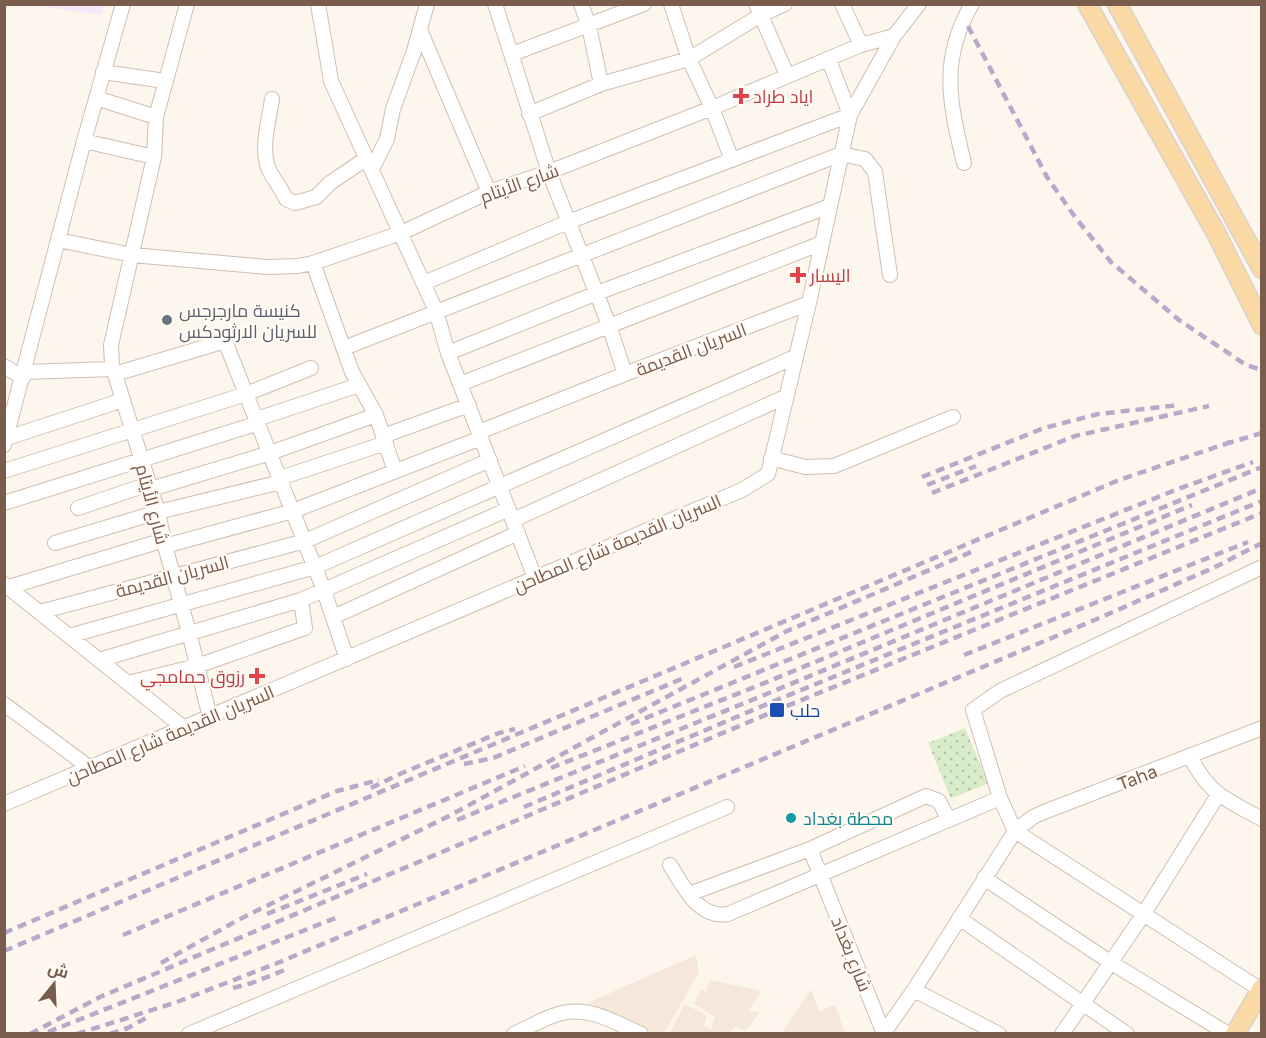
<svg xmlns="http://www.w3.org/2000/svg" width="1266" height="1038" viewBox="0 0 1266 1038" font-family="'Golos Text',Cairo,sans-serif">
<style>
.residential{fill:#f5e8da}
.education{fill:#f3e8fa}
.green{fill:url(#green-dots)}
.lines{fill:none;stroke-linecap:round;stroke-linejoin:round}
.minor-casing{stroke:#d1beb0;stroke-width:16}
.major-casing{stroke:#dad1cd;stroke-width:21}
.minor{stroke:#fff;stroke-width:14}
.major{stroke:#fbd9a5;stroke-width:18}
.rail{stroke:#b9a8c9;stroke-width:4.5;stroke-dasharray:9 6;stroke-linecap:butt}
.health-dot{fill:#e0444e;stroke:#fffaf3;stroke-width:2}
.worship-dot{fill:#6b7280;stroke:#fffaf3;stroke-width:2}
.transit-dot{fill:#1a4fb4;stroke:#fffaf3;stroke-width:2}
.culture-dot{fill:#0f9aa8;stroke:#fffaf3;stroke-width:2}
.labels{text-anchor:middle;dominant-baseline:central;stroke-width:4.5;stroke-linejoin:round;paint-order:stroke}
.health-label{font-size:18px;fill:#be3a42;stroke:#fffaf3;text-anchor:start}
.street-label{font-size:18px;fill:#7a5c4d;stroke:#fffaf3}
.worship-label{font-size:18px;fill:#5b616d;stroke:#fffaf3;text-anchor:start}
.transit-label{font-size:18px;fill:#164399;stroke:#fffaf3;text-anchor:start}
.culture-label{font-size:18px;fill:#0d838f;stroke:#fffaf3;text-anchor:start}
</style>
<defs>
<pattern id="green-dots" width="8" height="8" patternUnits="userSpaceOnUse" patternTransform="scale(1.5)"><rect width="8" height="8" fill="#d8ecc9"/><path d="M2 2h.1M6 6h.1" fill="none" stroke="#b4c2a5" stroke-width="1.8" stroke-linecap="round"/></pattern>
</defs>
<rect width="100%" height="100%" fill="#fdf6ec"/>
<path class="residential" d="M696,955L699,973L664,1033H650L587,1003Z
M710,980L762,991L748,1011L760,1012L746,1031L735,1027L730,1033H670L684,1004L707,1015L704,1026L711,1029L715,1017L694,1004L701,989L706,992Z
M811,989L819,1011L835,1005L845,1033H785L784,1029Z"/>
<path class="education" d="M31,5H104L101,15Z"/>
<path class="green" d="M965,728L988,783L951,799L928,743Z"/>
<g class="lines">
<defs>
<path id="minor" d="M187,4L156,117L154,157L111,345L112,365L158,512L165,546L190,636L210,718
M318,4L331,81L436,311L448,353L535,578
M495,4L549,172L609,325L625,374L809,303
M581,4L589,26L601,84
M671,4L689,59L712,108L732,160
M756,4L787,75
M842,4L861,45
M420,30L489,192
M512,54L644,4
M103,72L165,81
M96,98L156,117
M272,99C269,121 260,149 269,170C274,180 282,189 286,199L295,203L316,197L330,183L367,158
M529,114L601,84L689,59L761,15L785,4
M84,141L154,157
M964,163C950,104 939,60 972,4
M372,169L387,139L393,109L414,51L427,4
M58,240L132,255L268,267L298,266L313,263L401,233L489,192L549,172L712,108L861,45L894,36
M313,263L352,372L376,415L395,471
M424,283L568,222L850,115L829,60
M344,348L841,154L865,159L875,172L890,275
M448,353L597,293L830,206
M4,366L23,378
M24,372L113,369
M115,374L225,341L323,588L347,659
M460,384L822,243
M257,419L359,385
M479,432L625,374
M383,436L469,405
M7,438L123,400
M4,445L84,141L123,4
M771,458L805,467L834,466L953,417
M4,471L246,394L311,368
M280,478L386,443
M151,489L270,453L376,415
M4,503L259,423
M78,508L149,484
M513,520L785,397
M55,543L158,512L281,482
M165,546L293,511L481,438
M4,584L184,728
M9,587L164,540
M40,612L305,541L490,460
M333,617L518,533
M69,636L315,567L795,357
M99,660L301,600L509,509
M128,683L197,666L305,628L301,600
M4,704L90,768
M1190,756C1208,794 1227,800 1262,819
M4,804L742,490L768,474L809,303L850,115L894,36L919,4
M810,849L884,1034
M670,865C684,887 698,919 728,914L1000,798
M984,878L1110,962L1228,1034
M689,894L810,849L926,796L939,801L949,820
M959,918L1127,1034
M914,990L999,1034
M1261,990L1015,831L1000,798L973,710L1000,691L1262,567
M189,1034L727,807
M514,1034C530,1027 545,1017 562,1013C590,1006 616,1023 641,1034
M883,1034L914,990L1015,831L1033,817L1044,812L1262,728
M1062,1034L1143,915L1218,795"/>
<path id="major" d="M1087,4L1216,233L1262,325
M1117,4L1262,269
M1235,1034L1262,988"/>
</defs>
<use href="#minor" class="minor-casing"/>
<use href="#major" class="major-casing"/>
<use href="#minor" class="minor"/>
<use href="#major" class="major"/>
<path class="rail" d="M968,26L1047,177L1075,217L1111,262L1179,320L1246,365L1262,370
M1225,444L1262,433
M922,477L1044,428L1098,414L1180,405
M927,485L976,466
M932,493L1075,436L1209,406
M964,655L1248,542
M734,667L1178,489L1253,462
M631,724L1262,467
M464,764L493,758L684,678
M551,768L767,682L1192,505
M371,788L402,773L499,733L515,729
M524,807L772,702L1262,501
M457,820L769,693L1262,488
M267,914L367,874
M4,933L337,791L379,780
M123,935L525,766
M4,951L1119,480L1231,442
M161,963L240,919L449,816L787,631L976,550
M233,988L252,983L287,969
M48,1032L338,917
M30,1034L100,997L777,710L1262,513
M77,1034L177,1002L275,964L1097,619L1213,568L1262,543
M110,1034L128,1028L146,1018"/>
</g>
<g class="health-dot">
<path d="M738 87h6v6h6v6h-6v6h-6v-6h-6v-6h6z"/>
<path d="M795 266h6v6h6v6h-6v6h-6v-6h-6v-6h6z"/>
<path d="M254 667h6v6h6v6h-6v6h-6v-6h-6v-6h6z"/>
</g>
<circle class="worship-dot" cx="167" cy="320" r="6"/>
<rect class="transit-dot" x="769" y="702" width="16" height="16" rx="3"/>
<circle class="culture-dot" cx="791" cy="818" r="6"/>
<g class="labels">
<g class="health-label">
<text x="753" y="96">اياد طراد</text>
<text x="810" y="275">اليسار</text>
<text x="245" y="676" text-anchor="end">رزوق حمامجي</text>
</g>
<g class="street-label">
<text transform="translate(519 183) rotate(-20)">شارع الأيتام</text>
<text transform="translate(691 349) rotate(-21)">السريان القديمة</text>
<text transform="translate(153 504) rotate(75)">شارع الأيتام</text>
<text transform="translate(617 543) rotate(-23)">السريان القديمة شارع المطاحن</text>
<text transform="translate(172 576) rotate(-15)">السريان القديمة</text>
<text transform="translate(170 734) rotate(-23)">السريان القديمة شارع المطاحن</text>
<text transform="translate(1137 777) rotate(-21)">Taha</text>
<text transform="translate(852 954) rotate(68)">شارع بغداد</text>
</g>
<g class="worship-label">
<text x="179" y="310">كنيسة مارجرجس<tspan x="179" dy="21">للسريان الارثودكس</tspan></text>
</g>
<g class="transit-label">
<text x="790" y="710">حلب</text>
</g>
<g class="culture-label">
<text x="803" y="818">محطة بغداد</text>
</g>
</g>
<rect width="1266" height="1038" fill="none" stroke="#7a5c4d" stroke-width="12"/>
<g transform="translate(54 984) rotate(18)" stroke="#fffaf3" stroke-width="4.5" paint-order="stroke">
<path d="M0-4.5L10 22L0 15L-10 22Z" fill="#7a5c4d"/>
<text y="-9" font-size="16" font-weight="bold" text-anchor="middle" fill="#7a5c4d">ش</text>
</g>
</svg>
